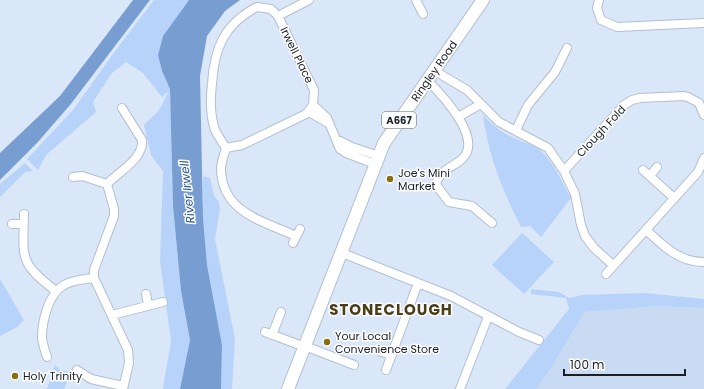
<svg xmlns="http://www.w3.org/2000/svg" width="704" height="389" viewBox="0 0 704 389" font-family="Poppins,sans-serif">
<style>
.built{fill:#c9daf3}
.green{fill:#b7d3fa}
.water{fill:#789dd1}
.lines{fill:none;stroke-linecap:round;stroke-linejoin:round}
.minor-casing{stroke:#b2bfd1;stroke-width:10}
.primary-casing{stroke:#b2bfd1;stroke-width:14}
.minor{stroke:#fff;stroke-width:8}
.primary{stroke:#fff;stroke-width:12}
.poi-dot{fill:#876d0b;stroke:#fff;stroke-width:1.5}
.labels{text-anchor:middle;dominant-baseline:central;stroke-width:3;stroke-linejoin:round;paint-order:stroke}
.shield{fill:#fff;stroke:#5f6266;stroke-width:1}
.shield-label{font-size:10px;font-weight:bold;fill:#1a1f25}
.street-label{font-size:11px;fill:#1a1f25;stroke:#fff}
.poi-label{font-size:11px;fill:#1a1f25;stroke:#fff;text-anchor:start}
.water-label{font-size:12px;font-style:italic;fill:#255595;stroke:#fff}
.district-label{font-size:15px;font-weight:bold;letter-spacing:1px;fill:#4a3d15;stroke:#fff}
</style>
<rect width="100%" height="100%" fill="#dae7f9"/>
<path class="built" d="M658,306L704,308V389H536L550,370L583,312Z"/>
<path class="green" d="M154,0H189L163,36L158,55L162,71L170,89L173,206L181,291L190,340L180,389H163V387L171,341L160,261L163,171L151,155L144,125L159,110L169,91L162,97L143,73L126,62L112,73L93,102L96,112L46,155L38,170L27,159L73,110L116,50Z
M483,115C491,123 499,131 510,136C520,142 531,143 541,151C554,162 562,183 571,198L541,237L530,226L521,227C502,189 489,158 483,115Z
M25,163L33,171L25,172L0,197V184Z
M203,176L210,178L214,196L219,202L220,209L215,239L235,339L232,389H221L222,345L207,265L203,218Z
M522,233L554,262L524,294L492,265Z
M0,279L24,320L17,327L0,336Z
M531,289L559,292L569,298L582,295L645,293L704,299V308L658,306L584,312L550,370L536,389H505L569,309L566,298L531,294Z
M55,365L60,370L71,372L64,389H47Z"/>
<path class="water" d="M133,0H150L70,105L37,143L0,180V153L60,96Z
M189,0H240L225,11L207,36L200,76L203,218L207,265L222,345L221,389H180L190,340L181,291L173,206L170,89L162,71L158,55L163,36Z"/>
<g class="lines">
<defs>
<path id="minor" d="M416,0L423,14
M599,0L597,8L601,20L617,27L704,23
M257,7L271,9L278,16L314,90L313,105L306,114L242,145L226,148C222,142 218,136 215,130C210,115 210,100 212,84C214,49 224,24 257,7Z
M278,16L309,0
M435,71L467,90L499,122L548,148L564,171L575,194L581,225L585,236L594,248L613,265
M428,81C442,95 484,139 462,159C453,167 438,171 436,185L449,202L472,206L492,223
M313,105L327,118L340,149L346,153L375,164
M122,108L142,140C144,159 118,172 107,184L114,209V216L94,270V278L128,350L129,363L123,389
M309,112L328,123
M458,117L481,104
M516,130L528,105L555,72L567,48
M336,139L352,147L379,156
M226,148C224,155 221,163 221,169C222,213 263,221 296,236
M643,170L674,198
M564,171L624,105L632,100L640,98L683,96L688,97L699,103L704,115
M650,176L657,167
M73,177L82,176L107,184
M24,214C23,259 19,263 56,291
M12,224H23
M646,230C664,246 678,262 704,262
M293,243L300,229
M342,253L451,296L519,332L539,340
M606,274L698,172L704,158
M146,294L148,305
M112,315L163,302
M265,332L305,347
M272,335L281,312
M305,346L354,365
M381,352L392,355
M47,357C45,351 43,345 42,338C42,322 48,294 64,285C73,280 84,279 94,278
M77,370L91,379L123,386
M386,370L418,283
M460,389L488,317"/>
<path id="primary" d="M288,389L384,143L483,0"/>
</defs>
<use href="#minor" class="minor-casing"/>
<use href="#primary" class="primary-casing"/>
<use href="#minor" class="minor"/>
<use href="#primary" class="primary"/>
</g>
<g class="poi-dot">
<circle cx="390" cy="179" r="4"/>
<circle cx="327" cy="342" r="4"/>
<circle cx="15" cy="376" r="4"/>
</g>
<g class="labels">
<rect class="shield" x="382" y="112" width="34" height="16" rx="3"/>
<g class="shield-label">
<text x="399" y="120">A667</text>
</g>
<g class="street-label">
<text transform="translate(297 55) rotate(64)">Irwell Place</text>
<text transform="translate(434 71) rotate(-55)">Ringley Road</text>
<text transform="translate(601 131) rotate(-47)">Clough Fold</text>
</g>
<g class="poi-label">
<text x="398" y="173">Joe's Mini<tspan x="398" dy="13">Market</tspan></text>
<text x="335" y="336">Your Local<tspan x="335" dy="13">Convenience Store</tspan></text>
<text x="23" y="376">Holy Trinity</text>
</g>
<g class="water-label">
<text transform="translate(187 192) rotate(-96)">River Irwell</text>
</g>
<g class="district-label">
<text x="391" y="309">STONECLOUGH</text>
</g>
</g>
<path d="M564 369v6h121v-6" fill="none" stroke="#1a1f25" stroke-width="2"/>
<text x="570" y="369" font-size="12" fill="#1a1f25" stroke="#ffffff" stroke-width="3" paint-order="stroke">100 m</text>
</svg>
